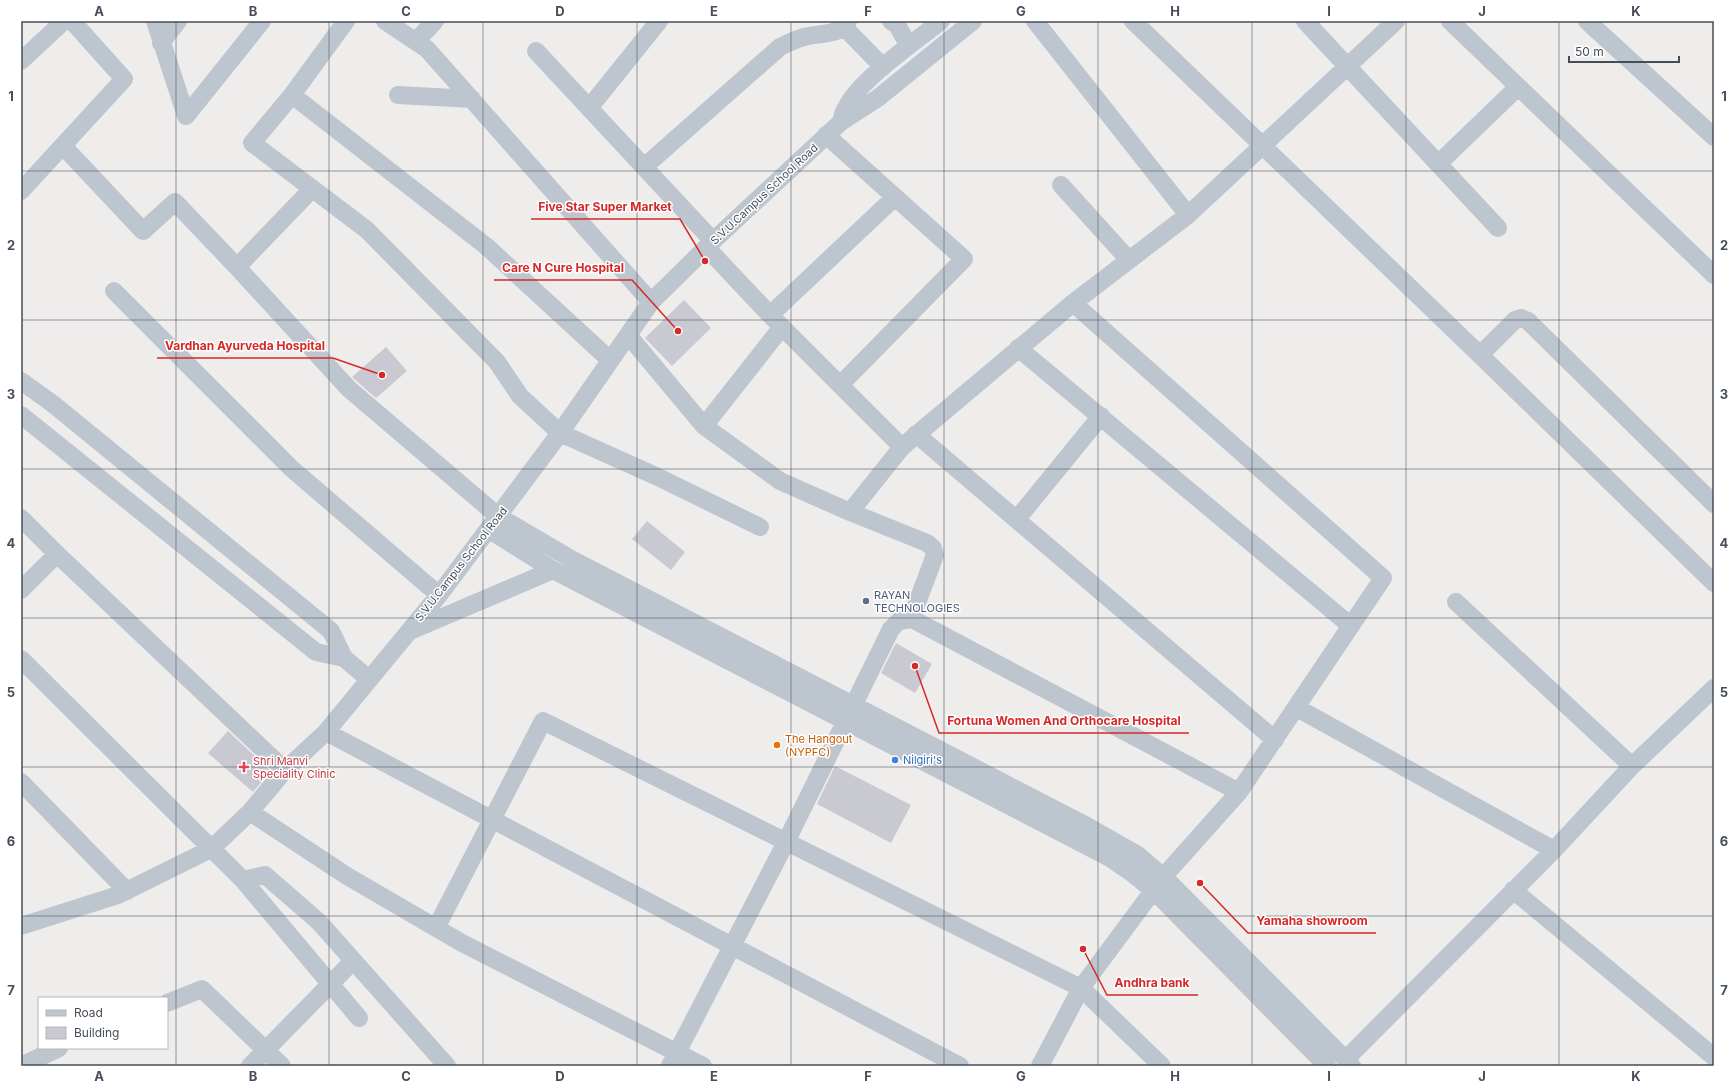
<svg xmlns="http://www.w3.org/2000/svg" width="1735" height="1087" viewBox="0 0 1735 1087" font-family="Inter,sans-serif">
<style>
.building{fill:#c9cad1}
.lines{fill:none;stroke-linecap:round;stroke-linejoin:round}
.minor{stroke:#bdc5ce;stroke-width:18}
.grid{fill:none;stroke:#454e58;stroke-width:1;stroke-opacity:0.55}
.service-dot{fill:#5c6f8a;stroke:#fff;stroke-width:1.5}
.food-dot{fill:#e8710a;stroke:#fff;stroke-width:1.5}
.shop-dot{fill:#3f7fe0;stroke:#fff;stroke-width:1.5}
.health-dot{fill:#e0444e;stroke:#fff;stroke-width:1.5}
.labels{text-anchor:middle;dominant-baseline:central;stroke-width:3;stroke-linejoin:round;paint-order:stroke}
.street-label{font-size:11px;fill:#454e58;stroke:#fff}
.service-label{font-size:11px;fill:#4e5e75;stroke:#fff;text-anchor:start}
.food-label{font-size:11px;fill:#c56008;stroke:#fff;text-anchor:start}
.shop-label{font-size:11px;fill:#366cbe;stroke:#fff;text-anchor:start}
.health-label{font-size:11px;fill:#be3a42;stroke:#fff;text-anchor:start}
.leader{fill:none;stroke:#d62828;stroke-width:1.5}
.callout-dot{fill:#d62828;stroke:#fff;stroke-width:1.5}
.callout-label{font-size:12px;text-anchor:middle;font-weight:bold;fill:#d62828;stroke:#fff;stroke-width:3;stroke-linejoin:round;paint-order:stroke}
.neatline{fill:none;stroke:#454e58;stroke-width:1.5}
.grid-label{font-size:13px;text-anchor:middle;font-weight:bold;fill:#454e58}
</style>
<rect width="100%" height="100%" fill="#efecec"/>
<path class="building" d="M684,300L711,328L672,366L645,338Z
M386,347L407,371L376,398L352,377Z
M647,521L685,552L671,570L632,539Z
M896,643L932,664L915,693L881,673Z
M228,731L271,771L253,792L208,753Z
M835,766L911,805L891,843L817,804Z"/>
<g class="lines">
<path class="minor" d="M155,21L186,116
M346,21L292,95L252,143L367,230L497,362L520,396L560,433L658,477L760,527
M385,21L427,49L651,302
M891,21L897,25L909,46
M1035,21L1188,215
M1133,21L1480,355L1714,583
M1305,21L1498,228
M1450,21L1714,275
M1587,21L1714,137
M844,27L883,67
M416,41L435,21
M161,43L178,21
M536,51L713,241
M21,61L64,21
M292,95L486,246L610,360
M398,95L472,99
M589,108L659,21
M186,116L262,21
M841,122C842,118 843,112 846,108C859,80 916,41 941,21
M826,135L964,259L841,384
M63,146L143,231L175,202L237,267
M1438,164L1518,87
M644,167L780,47C788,43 796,39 804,37C818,33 841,36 848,21
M1061,185L1129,260
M312,189L237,267L349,389L498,516L571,559L1087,826L1138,855L1169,882L1352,1066
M21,191L124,79L72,21
M707,248L770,315L902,447L1073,303L1188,215L1396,21
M114,291L292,469L439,595
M770,315L894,198
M628,335L704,426L780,481L850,512L902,447
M1018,348L1351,626
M1480,355L1515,320L1521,318L1528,321L1714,504
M21,381L53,404L331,631L344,658L316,652L21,415
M704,426L782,327
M916,434L1275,740
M850,512L927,543L933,548L935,555L911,619
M21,518L57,554L285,770
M1017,519L1101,416
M488,529L553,570L1110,858L1132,873L1154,891L1327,1066
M21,590L57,554
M410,631L553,570
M344,658L369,679
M21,659L243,880L359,1018
M1297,708L1554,850
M326,732L960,1066
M1632,766L1714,688
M21,782L127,891
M250,812L347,876L462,943L703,1066
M243,880L265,875L319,922L447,1066
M1513,890L1714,1057
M21,926L118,895L211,849L250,812L285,770L326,732L439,595L560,433L651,302L713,241L841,122L878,98L973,21
M436,928L543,721L1081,988L1162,1066
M167,1003L202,989L282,1066
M1345,1060L1554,850L1632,766L1456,602
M21,1066L59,1048
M250,1066L353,961
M670,1066L786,842L891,629L899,621L911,619L916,621L1239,792
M1040,1066L1081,988L1164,876L1239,792L1383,578L1073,303"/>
</g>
<path class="grid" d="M176,21V1066M329,21V1066M483,21V1066M637,21V1066M791,21V1066M944,21V1066M1098,21V1066M1252,21V1066M1406,21V1066M1559,21V1066M21,171H1714M21,320H1714M21,469H1714M21,618H1714M21,767H1714M21,916H1714"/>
<circle class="service-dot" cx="866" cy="601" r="4"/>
<circle class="food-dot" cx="777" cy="745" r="4"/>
<circle class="shop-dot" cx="895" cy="760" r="4"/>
<path class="health-dot" d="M242 761h4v4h4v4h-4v4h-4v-4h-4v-4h4z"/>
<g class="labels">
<g class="street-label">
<text transform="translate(764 194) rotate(-43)">S.V.U.Campus School Road</text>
<text transform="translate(461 564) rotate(-52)">S.V.U.Campus School Road</text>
</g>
<g class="service-label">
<text x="874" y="595">RAYAN<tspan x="874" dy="13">TECHNOLOGIES</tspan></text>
</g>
<g class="food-label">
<text x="785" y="739">The Hangout<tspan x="785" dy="13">(NYPFC)</tspan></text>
</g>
<g class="shop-label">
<text x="903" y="760">Nilgiri's</text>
</g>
<g class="health-label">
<text x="253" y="761">Shri Manvi<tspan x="253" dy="13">Speciality Clinic</tspan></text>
</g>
</g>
<path class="leader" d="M705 261L680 219H531M678 331L632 280H494M382 375L333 358H157M915 666L939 733H1189M1200 883L1248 933H1376M1083 949L1107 995H1198"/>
<g class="callout-dot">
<circle cx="705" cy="261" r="4"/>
<circle cx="678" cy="331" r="4"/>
<circle cx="382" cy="375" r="4"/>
<circle cx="915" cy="666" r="4"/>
<circle cx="1200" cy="883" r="4"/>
<circle cx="1083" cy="949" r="4"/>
</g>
<g class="callout-label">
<text x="605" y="211">Five Star Super Market</text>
<text x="563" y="272">Care N Cure Hospital</text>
<text x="245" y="350">Vardhan Ayurveda Hospital</text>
<text x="1064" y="725">Fortuna Women And Orthocare Hospital</text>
<text x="1312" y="925">Yamaha showroom</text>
<text x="1152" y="987">Andhra bank</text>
</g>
<rect width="1735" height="1087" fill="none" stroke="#ffffff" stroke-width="44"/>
<rect x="38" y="997" width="130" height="52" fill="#ffffff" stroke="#b5b8bc"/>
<rect x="46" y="1010" width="20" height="6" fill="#bdc5ce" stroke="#b5b8bc"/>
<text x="74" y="1017" font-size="12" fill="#454e58">Road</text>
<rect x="46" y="1027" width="20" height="12" fill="#c9cad1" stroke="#b5b8bc"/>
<text x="74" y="1037" font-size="12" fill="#454e58">Building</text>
<path d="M1569 56v6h110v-6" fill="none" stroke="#454e58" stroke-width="2"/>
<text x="1575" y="56" font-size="12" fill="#454e58" stroke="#ffffff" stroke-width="3" paint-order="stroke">50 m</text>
<rect x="22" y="22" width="1691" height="1043" class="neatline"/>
<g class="grid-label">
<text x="99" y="16">A</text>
<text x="253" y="16">B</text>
<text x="406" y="16">C</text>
<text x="560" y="16">D</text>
<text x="714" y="16">E</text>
<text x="868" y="16">F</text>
<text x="1021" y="16">G</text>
<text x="1175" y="16">H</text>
<text x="1329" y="16">I</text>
<text x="1482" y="16">J</text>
<text x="1636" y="16">K</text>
<text x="11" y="101">1</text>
<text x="1724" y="101">1</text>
<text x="11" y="250">2</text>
<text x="1724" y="250">2</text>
<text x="11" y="399">3</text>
<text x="1724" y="399">3</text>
<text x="11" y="548">4</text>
<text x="1724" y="548">4</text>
<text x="11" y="697">5</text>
<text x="1724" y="697">5</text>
<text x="11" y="846">6</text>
<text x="1724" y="846">6</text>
<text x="11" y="995">7</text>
<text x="1724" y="995">7</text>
<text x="99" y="1081">A</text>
<text x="253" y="1081">B</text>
<text x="406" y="1081">C</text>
<text x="560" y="1081">D</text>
<text x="714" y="1081">E</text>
<text x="868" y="1081">F</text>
<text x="1021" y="1081">G</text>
<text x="1175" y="1081">H</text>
<text x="1329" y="1081">I</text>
<text x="1482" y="1081">J</text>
<text x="1636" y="1081">K</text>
</g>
</svg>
